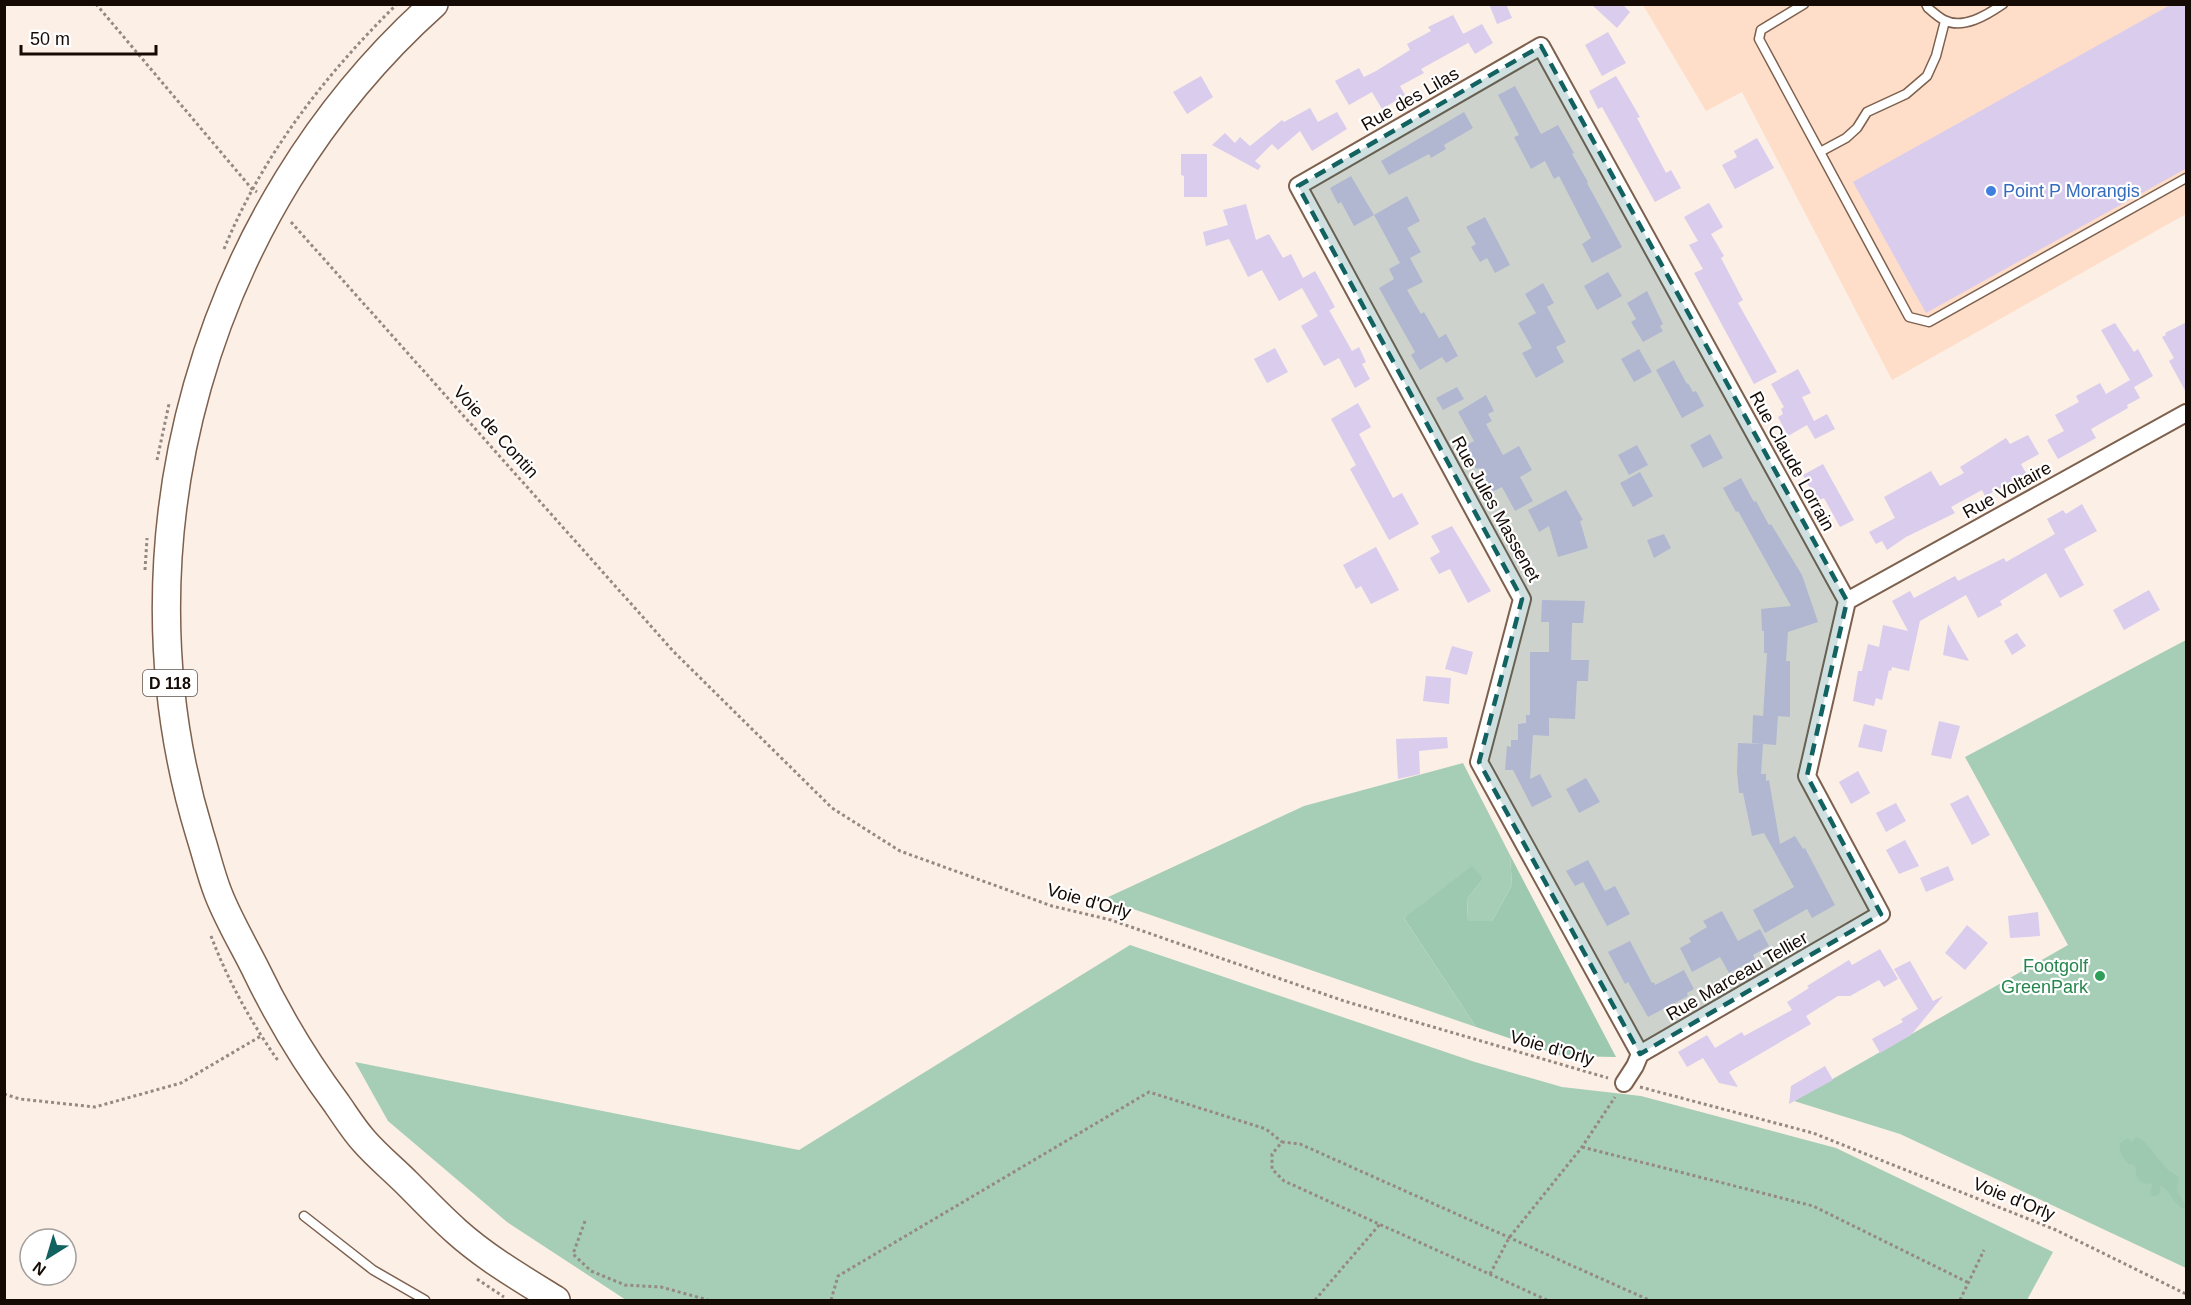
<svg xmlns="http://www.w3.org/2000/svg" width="2191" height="1305" viewBox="0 0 2191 1305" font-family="Helvetica,sans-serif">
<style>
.built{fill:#feddc9}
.green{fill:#a6ceb7}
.forest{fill:#9ec9b1}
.building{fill:#d9cced}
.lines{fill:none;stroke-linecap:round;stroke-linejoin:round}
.service-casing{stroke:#7d604d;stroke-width:11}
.minor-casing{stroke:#7d604d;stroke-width:20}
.primary-casing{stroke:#7d604d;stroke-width:30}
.path{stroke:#958982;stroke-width:3;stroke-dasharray:3 3;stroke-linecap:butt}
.service{stroke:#fff;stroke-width:8}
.minor{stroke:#fff;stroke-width:16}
.primary{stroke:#fff;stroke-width:27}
.marked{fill:#126262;fill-opacity:0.2;stroke:#126262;stroke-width:4.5;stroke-dasharray:12 8;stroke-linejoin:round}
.shop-dot{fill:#3f7fe0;stroke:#fff;stroke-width:2}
.leisure-dot{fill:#2e9e5b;stroke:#fff;stroke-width:2}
.labels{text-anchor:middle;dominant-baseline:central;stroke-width:4.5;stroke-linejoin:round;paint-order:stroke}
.shield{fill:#fff;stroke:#5b544f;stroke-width:1.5}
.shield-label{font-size:16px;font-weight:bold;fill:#150a04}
.street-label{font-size:18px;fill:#150a04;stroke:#fff}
.shop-label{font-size:18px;fill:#366cbe;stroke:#fff;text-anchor:start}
.leisure-label{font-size:18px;fill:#27864d;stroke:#fff;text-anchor:end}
</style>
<rect width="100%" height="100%" fill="#fcefe6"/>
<path class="built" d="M1643,5H2186V214L1892,380L1742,92L1706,111Z"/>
<path class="green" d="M2186,640V1268L1900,1134L1794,1101L2068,945L1965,757Z
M1463,763L1510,855L1512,885L1492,921H1468L1467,899L1483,879L1404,918L1476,1027L1104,899L1304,806Z
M1130,945L1475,1062L1562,1087L1641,1096L1836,1148L2053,1252L2027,1300H626L507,1222L388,1121L355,1062L799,1150Z"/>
<path class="forest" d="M1510,855L1616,1057L1562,1056L1476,1027L1404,918L1472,866L1483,879L1467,899L1468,921H1492L1512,885Z
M2136,1137L2143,1140L2168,1170L2179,1177L2177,1190L2186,1206L2183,1209C2173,1203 2171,1191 2161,1186L2160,1193L2156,1196L2150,1195L2153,1183C2141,1186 2135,1179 2136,1168L2132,1164L2129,1165C2123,1158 2119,1153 2120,1143L2128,1138L2132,1142Z"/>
<path class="building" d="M1489,4H1506L1512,18L1497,24Z
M1591,4H1622L1630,12L1617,28Z
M2172,4H2187V168L1926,313L1853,182Z
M1453,15L1468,43L1421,69L1424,73L1400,86L1405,95L1382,109L1372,92L1349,105L1335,81L1359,68L1364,77L1376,71L1410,50L1407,44L1431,31L1428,27Z
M1482,24L1493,43L1475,54L1463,34Z
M1608,32L1626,63L1602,76L1585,45Z
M1201,76L1213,97L1187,114L1173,92Z
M1616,76L1640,117L1637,118L1666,173L1671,170L1681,188L1655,202L1602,107L1598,109L1589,91Z
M1515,86L1541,134L1558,125L1574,153L1572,154L1588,182L1587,183L1622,247L1592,263L1582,244L1591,238L1559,176L1554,179L1545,161L1531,169L1514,137L1519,135L1498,95Z
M1310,108L1318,122L1337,112L1347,129L1312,151L1300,131L1278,150L1272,144L1255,161L1261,166L1258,170L1212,145L1225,133L1235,143L1240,137L1250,146L1282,120L1284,122Z
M1464,112L1473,128L1444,145L1446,149L1431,158L1429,154L1389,175L1381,161Z
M1757,138L1774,168L1735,189L1722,165L1737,157L1734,151Z
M1181,154H1207V197H1184V176L1181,175Z
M1351,176L1374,215L1354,226L1341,202L1338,204L1330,188Z
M1407,196L1420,221L1407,228L1421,252L1410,258L1423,282L1407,290L1421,314L1424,312L1439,338L1446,334L1458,356L1446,363L1442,357L1420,370L1411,355L1415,352L1379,288L1394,279L1389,269L1400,263L1374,215Z
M1709,203L1723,227L1711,234L1724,256L1721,258L1743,300L1738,303L1777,372L1754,384L1694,273L1703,269L1689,245L1698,241L1684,217Z
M1246,204L1256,240L1269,234L1283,258L1291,254L1303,278L1315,271L1335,307L1327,312L1329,310L1352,351L1359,347L1366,362L1362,364L1370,379L1355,388L1339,358L1324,366L1301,326L1318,316L1302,288L1279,301L1262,270L1248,277L1229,239L1206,246L1203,232L1228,225L1223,210Z
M1485,217L1510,265L1495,273L1487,258L1480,262L1471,247L1476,244L1466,227Z
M1608,272L1622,296L1597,310L1584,286Z
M1543,283L1554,303L1536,313L1525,294Z
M1647,291L1663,324L1660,326L1663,331L1643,342L1631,322L1636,319L1627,303Z
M1547,307L1566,342L1556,347L1564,362L1536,378L1522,353L1532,348L1518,323Z
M2187,322V394L2169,361L2174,358L2162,337L2166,335L2165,333Z
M2115,323L2134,352L2138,349L2153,376L2134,387L2140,398L2127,405L2128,408L2091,429L2096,438L2058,459L2047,440L2064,431L2055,415L2079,402L2076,396L2100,383L2106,394L2130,380L2101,330Z
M1275,348L1288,372L1267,383L1254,359Z
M1639,349L1652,372L1634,382L1621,359Z
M1674,360L1687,384L1688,383L1693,392L1696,391L1704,406L1682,418L1656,370Z
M1798,369L1811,393L1802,397L1814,421L1827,414L1835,429L1815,439L1807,425L1788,436L1778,417L1783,414L1781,409L1784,407L1771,384Z
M1457,387L1464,399L1443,410L1436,398Z
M1486,395L1494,411L1488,414L1492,421L1486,424L1503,455L1519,446L1532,470L1520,477L1533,501L1515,511L1502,487L1492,492L1480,468L1476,469L1463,447L1474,441L1458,412Z
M1358,403L1371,427L1359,434L1393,498L1402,493L1419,524L1389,540L1350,469L1356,465L1331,419Z
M1710,434L1723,458L1703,468L1690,445Z
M2028,435L2039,454L2021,464L2027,475L1985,496L1982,490L1951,507L1955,513L1906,537L1887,550L1882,541L1876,544L1869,532L1895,518L1884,497L1931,471L1940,486L1964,473L1960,467L2006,438L2010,444Z
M1637,445L1648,465L1629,475L1618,455Z
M1823,464L1854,520L1840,527L1824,498L1817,501L1803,475Z
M1640,472L1653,496L1633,507L1620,483Z
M1741,478L1754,502L1756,501L1769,525L1771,524L1802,575L1818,622L1788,632L1786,661H1790V717L1778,716L1776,745L1752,743L1753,715L1763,716L1767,653H1764V631H1762L1761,609L1791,606L1738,511L1736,512L1723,488Z
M1566,490L1583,520L1580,521L1588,548L1558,557L1549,526L1539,532L1528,510Z
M2082,504L2097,531L2064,549L2084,585L2060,598L2046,573L2000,601L2002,605L1978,618L1966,595L1920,621L1909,671L1892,667L1891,671L1889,670L1882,700L1876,698L1874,706L1853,701L1858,671H1862L1868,644L1879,647L1883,625L1908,631L1892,601L1910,591L1914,598L1955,576L1958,581L2004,558L2006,562L2055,534L2047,519L2063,510L2066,514Z
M1452,526L1491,591L1468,603L1450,569L1439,574L1430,558L1440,552L1431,536Z
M1664,534L1671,548L1654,558L1647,540Z
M1376,547L1399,590L1371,604L1361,586L1356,589L1343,565Z
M2149,590L2160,610L2124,630L2113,610Z
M1542,600L1585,601L1583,623H1572L1571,660H1589L1588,681H1577L1575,719L1549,718V736L1533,735L1530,779L1540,774L1552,797L1532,807L1513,770H1505L1507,746L1511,747V740H1518V724L1526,723V715H1530V652H1549V622H1541Z
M1948,624L1969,661L1943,655Z
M2017,633L2026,646L2012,655L2004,641Z
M1452,646L1473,652L1467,675L1445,669Z
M1426,676L1451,678L1449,704L1423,701Z
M1939,721L1960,726L1951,759L1931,755Z
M1864,724L1887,730L1882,752L1858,747Z
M1447,737L1448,748L1419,751L1420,774L1398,779L1396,739Z
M1738,743L1763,744L1761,774H1766V781L1769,780L1780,844L1795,836L1803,849L1805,848L1835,905L1812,918L1807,909L1765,933L1753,910L1794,887L1764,833L1752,836L1743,793H1739L1737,772Z
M1858,771L1870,793L1851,804L1839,782Z
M1586,778L1600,802L1579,813L1566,789Z
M1968,795L1990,835L1972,845L1950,804Z
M1896,803L1906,821L1886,832L1876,813Z
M1905,840L1919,866L1899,874L1886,850Z
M1588,860L1605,891L1615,886L1630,914L1607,926L1583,882L1575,886L1566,871Z
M1948,866L1954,880L1926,892L1920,878Z
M1722,911L1738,941L1760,929L1769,946L1753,955L1755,959L1729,973L1720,957L1692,972L1680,948L1691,942L1689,938L1707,927L1703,921Z
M2038,912L2040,936L2010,938L2008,916Z
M1967,925L1988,943L1965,970L1945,953Z
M1630,941L1652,983L1654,982L1655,985L1684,970L1694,989L1687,993L1688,996L1648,1017L1628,982L1625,984L1608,952Z
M1880,949L1898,979L1884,987L1879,980L1850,996H1838L1806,1016L1811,1024L1729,1072L1738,1087L1719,1083L1703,1058L1687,1067L1678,1052L1707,1035L1715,1048L1742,1032L1744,1036L1792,1010L1787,1002L1809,988L1807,986L1849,960L1852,965Z
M1910,961L1933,1001L1943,996L1911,1035L1880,1053L1872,1039L1903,1022L1901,1019L1918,1009L1894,969Z
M1825,1066L1833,1080L1789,1104L1791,1086Z"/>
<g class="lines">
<defs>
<path id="service" d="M1804,4L1761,30L1759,39L1909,317L1929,322L2186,178
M1926,4L1928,8C1933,12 1938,17 1944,20C1963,30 1987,15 2003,4
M1820,152L1846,138L1857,128L1867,112L1906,94L1927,76L1936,56L1945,21
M304,1216L373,1270L425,1300"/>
<path id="minor" d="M1847,601L2186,413
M1624,1083L1635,1066L1640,1054L1881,914L1807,776L1847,601L1541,46L1298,186L1522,599L1479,762L1640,1054"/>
<path id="primary" d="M434,4C205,209 110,541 200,835C206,854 211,875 218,893C228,919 243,944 255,968C278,1016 305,1061 337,1104C346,1117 354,1130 364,1141C377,1156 393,1169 407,1183C423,1199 439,1216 456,1231C486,1258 522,1279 556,1300"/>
</defs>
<use href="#service" class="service-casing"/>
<use href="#minor" class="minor-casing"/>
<use href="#primary" class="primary-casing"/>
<path class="path" d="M96,4L252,189L257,192
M291,222L674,652L832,808L900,851L1052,906L1111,920L1344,1001L1608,1078
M224,249C263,154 325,75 397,4
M157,460L169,404
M145,570L147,538
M211,936C228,981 252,1024 279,1062
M1640,1087L1813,1133L2056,1230L2186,1294
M4,1094L20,1099L95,1107L181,1083L261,1036
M1582,1147L1813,1206L1969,1283
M585,1221L573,1254L591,1271L625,1285L661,1287L708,1300
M1490,1274L1509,1238L1582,1147L1615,1097
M477,1279L504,1297
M831,1300L838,1276L1149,1092L1266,1129L1282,1142
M1315,1300L1380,1224
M1547,1300L1284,1181L1272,1169V1154L1282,1142L1300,1144L1649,1300
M1960,1300L1984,1250"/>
<use href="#service" class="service"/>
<use href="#minor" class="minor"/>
<use href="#primary" class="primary"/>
</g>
<path class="marked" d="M1541,46L1847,601L1807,776L1881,914L1640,1054L1479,762L1522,599L1298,186Z"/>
<circle class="shop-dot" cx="1991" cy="191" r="6"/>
<circle class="leisure-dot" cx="2100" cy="976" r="6"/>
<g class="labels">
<rect class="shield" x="143" y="670" width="54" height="26" rx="4.5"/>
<g class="shield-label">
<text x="170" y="683">D 118</text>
</g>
<g class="street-label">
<text transform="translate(1410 99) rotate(-30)">Rue des Lilas</text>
<text transform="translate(496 432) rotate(48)">Voie de Contin</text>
<text transform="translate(1792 461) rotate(61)">Rue Claude Lorrain</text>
<text transform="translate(2007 490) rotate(-29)">Rue Voltaire</text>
<text transform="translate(1496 509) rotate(61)">Rue Jules Massenet</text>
<text transform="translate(1089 901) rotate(16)">Voie d'Orly</text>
<text transform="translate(1737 976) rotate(-30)">Rue Marceau Tellier</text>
<text transform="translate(1552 1048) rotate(16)">Voie d'Orly</text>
<text transform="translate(2014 1199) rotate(22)">Voie d'Orly</text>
</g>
<g class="shop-label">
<text x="2003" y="191">Point P Morangis</text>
</g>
<g class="leisure-label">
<text x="2088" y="966">Footgolf<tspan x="2088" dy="21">GreenPark</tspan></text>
</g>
</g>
<rect width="2191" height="1305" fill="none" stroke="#150a04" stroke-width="12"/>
<g transform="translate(48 1257) rotate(217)"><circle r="28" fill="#ffffff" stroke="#a19d9b" stroke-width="1.5"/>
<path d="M0-4.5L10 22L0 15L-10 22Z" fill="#126262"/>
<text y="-9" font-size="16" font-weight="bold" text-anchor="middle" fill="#150a04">N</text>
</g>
<path d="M21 45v9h135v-9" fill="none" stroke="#150a04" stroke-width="3"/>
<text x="30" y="45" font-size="18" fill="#150a04" stroke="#ffffff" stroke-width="4.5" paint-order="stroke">50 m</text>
</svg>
